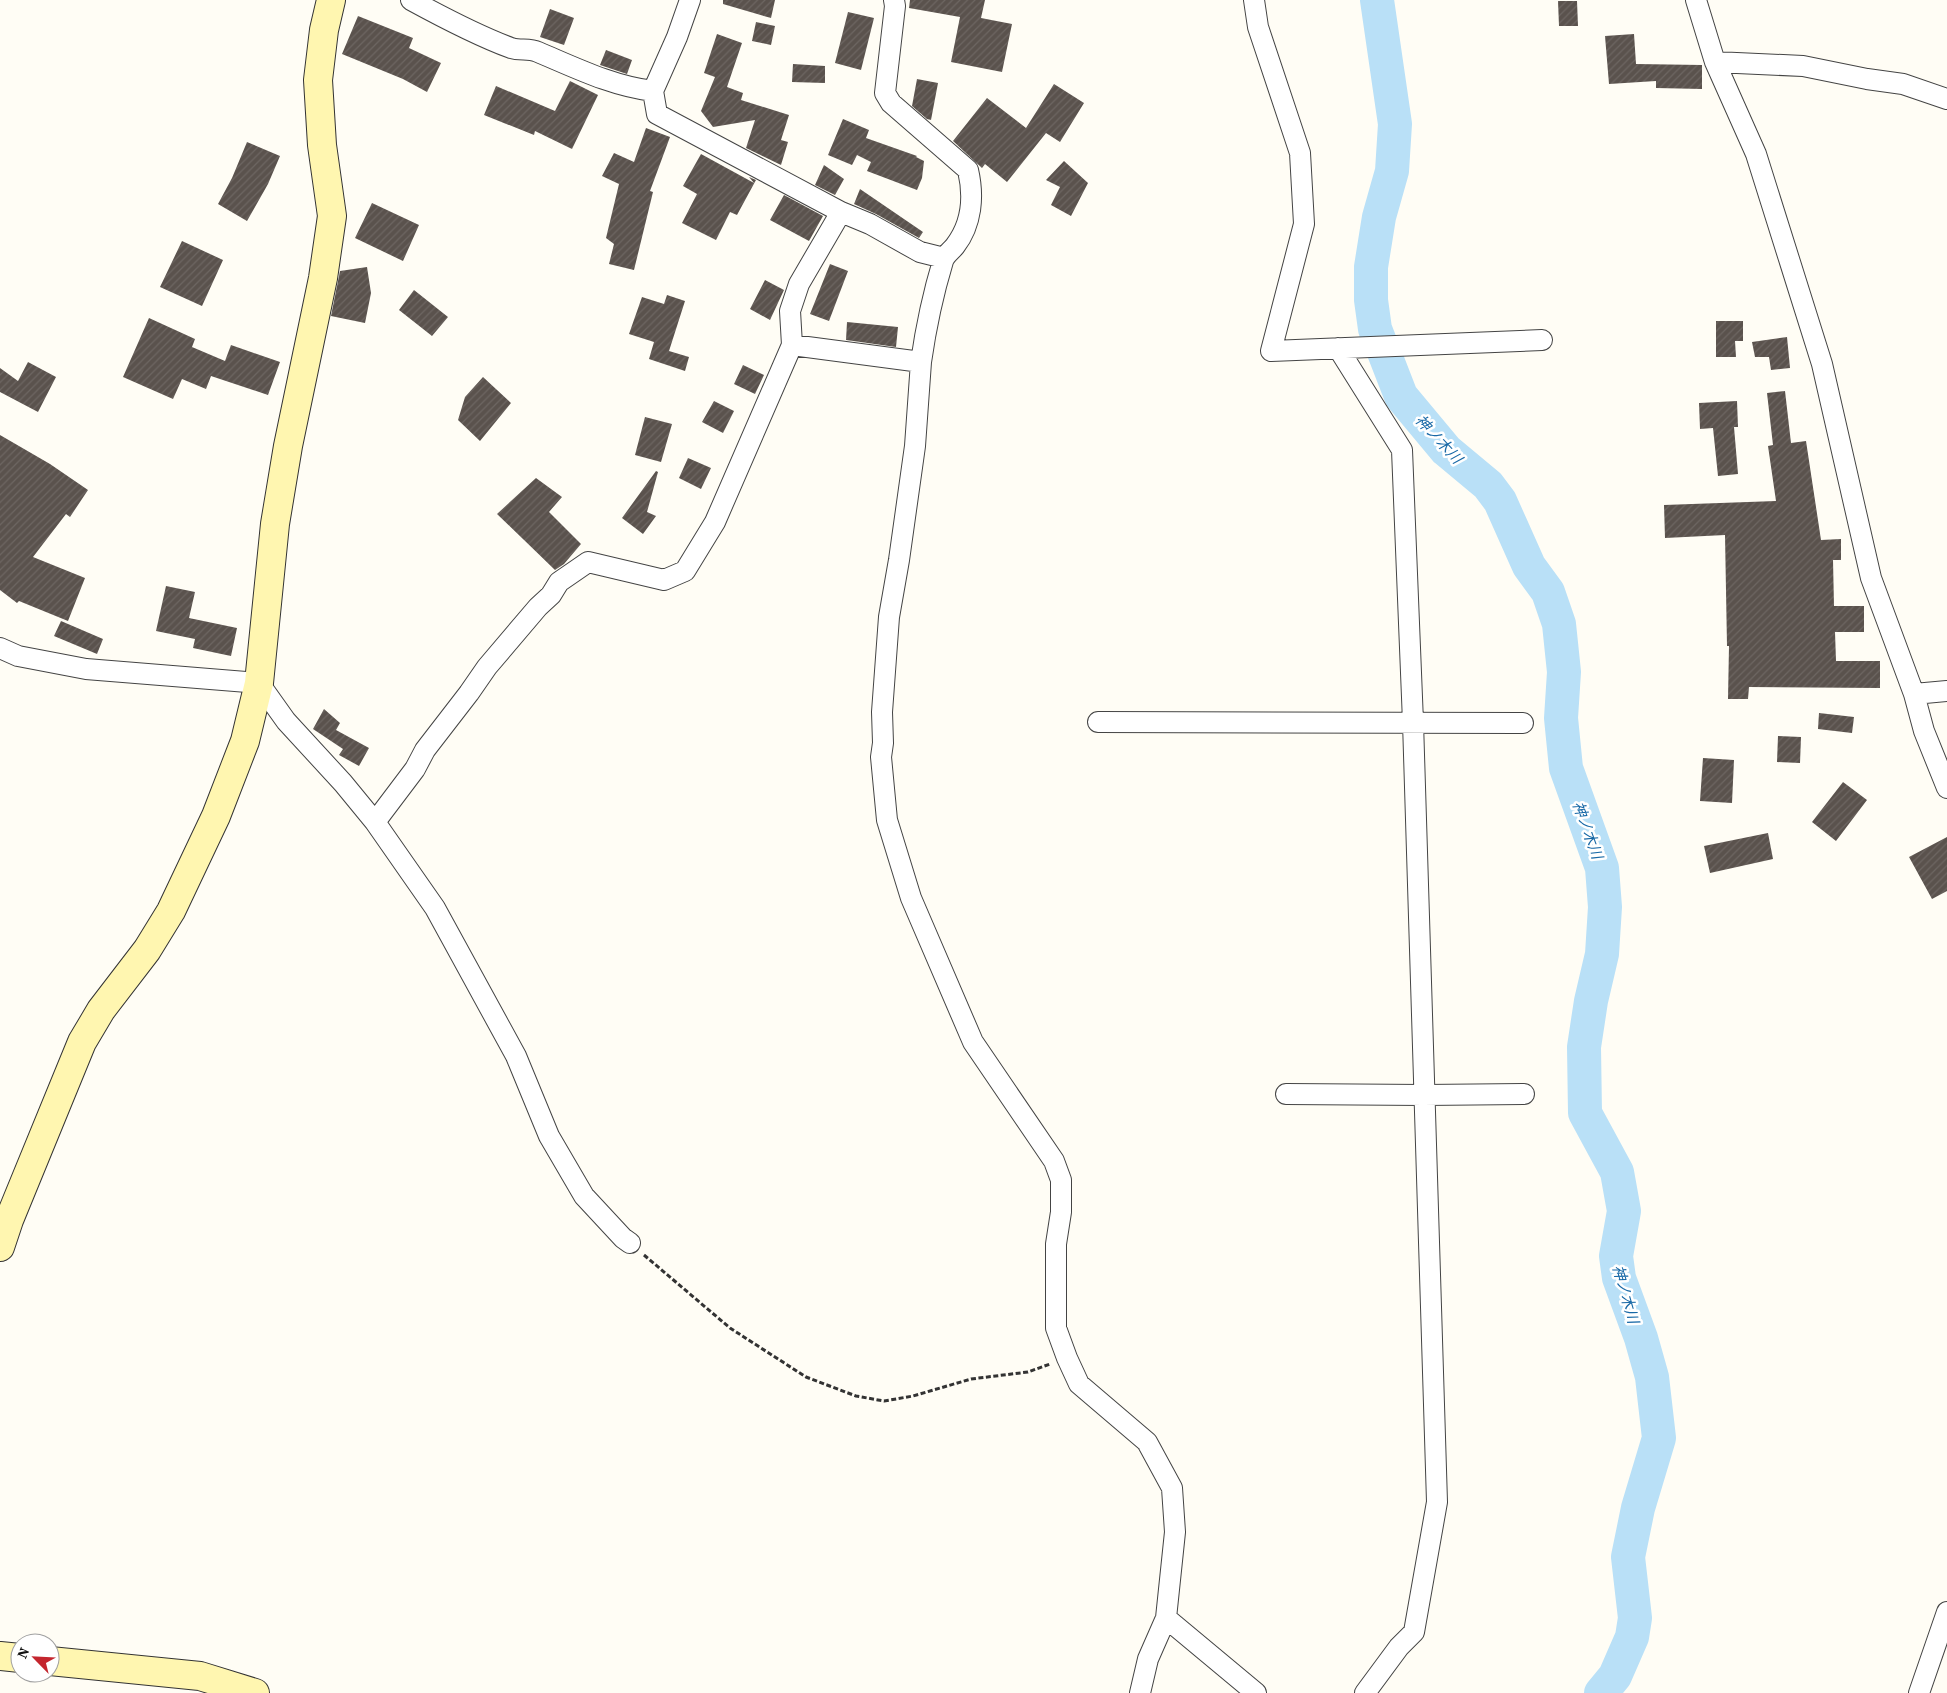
<svg xmlns="http://www.w3.org/2000/svg" width="1947" height="1693" viewBox="0 0 1947 1693" font-family="'Source Serif 4','Noto Sans JP',serif">
<style>
.lines{fill:none;stroke-linecap:round;stroke-linejoin:round}
.river{stroke:#b9e0f7;stroke-width:34}
.building{fill:url(#building-hatch)}
.street-casing{stroke:#444;stroke-width:22}
.secondary-casing{stroke:#333;stroke-width:30}
.path{stroke:#333;stroke-width:3;stroke-dasharray:5 2.5;stroke-linecap:butt}
.street{stroke:#fff;stroke-width:20}
.secondary{stroke:#fff6b0;stroke-width:28}
.labels{text-anchor:middle;dominant-baseline:central;stroke-width:5;stroke-linejoin:round;paint-order:stroke}
.water-label{font-size:15px;font-style:italic;fill:#1768a6;stroke:#fff}
</style>
<defs>
<pattern id="building-hatch" width="6" height="6" patternUnits="userSpaceOnUse" patternTransform="scale(1.25)"><rect width="6" height="6" fill="#5a524d"/><path d="M-1 1l2-2M0 6l6-6M5 7l2-2" fill="none" stroke="#6d6662"/></pattern>
</defs>
<rect width="100%" height="100%" fill="#fffdf5"/>
<g class="lines">
<path class="river" d="M1377,0L1395,124L1392,171L1379,217L1371,267V300L1375,329L1401,396L1446,450L1488,485L1500,501L1529,566L1548,592L1559,624L1564,672L1561,718L1566,768L1602,868L1605,907L1602,954L1591,1001L1584,1047L1585,1113L1617,1172L1624,1211L1616,1256L1619,1278L1641,1338L1652,1377L1659,1438L1638,1508L1628,1557L1635,1618L1632,1637L1615,1676L1601,1693"/>
</g>
<path class="building" d="M723,0H775L771,18L723,4Z
M910,0H985L981,18L1012,24L1002,72L951,62L960,17L909,8Z
M1558,1H1577L1578,26H1559Z
M550,9L574,18L564,45L540,37Z
M848,12L874,18L861,70L835,63Z
M358,16L413,38L409,48L441,63L427,92L403,79L342,54Z
M756,22L775,26L771,45L752,41Z
M717,34L742,43L727,87L743,93L741,100L789,115L781,140L788,142L781,165L746,148L755,120L713,127L701,111L715,77L704,73Z
M1634,34L1636,64L1702,65V89L1656,88V81L1609,84L1605,36Z
M606,50L632,60L627,74L600,65Z
M793,64L825,66V83L792,82Z
M917,79L938,83L931,120L927,119L912,106Z
M570,81L598,95L572,149L535,131L534,135L484,115L496,86L555,111Z
M1054,84L1084,103L1060,142L1046,133L1007,182L985,164L982,168L953,141L987,98L1026,128Z
M843,119L869,130L866,138L917,156L916,157L924,161L922,178L917,190L867,171L871,162L857,155L852,165L828,155Z
M646,128L670,137L650,191L653,192L634,270L609,264L614,244L606,238L619,184L602,176L614,153L634,162Z
M247,142L280,156L268,184L247,221L218,204L232,178Z
M701,154L754,183L749,177L756,180L737,215L730,212L716,240L682,223L697,194L683,186Z
M1064,161L1088,183L1071,216L1051,205L1060,187L1046,180Z
M824,165L844,179L835,195L815,185Z
M860,189L923,232L919,238L876,214L854,204Z
M784,195L823,216L809,241L770,220Z
M372,203L419,225L403,261L355,238Z
M182,241L223,260L202,306L160,287Z
M830,264L848,271L829,321L810,314Z
M367,267L371,293L365,323L331,316L340,271Z
M765,280L784,290L770,320L750,309Z
M414,290L448,317L432,336L399,310Z
M667,295L685,301L669,351L689,357L685,371L649,359L654,342L629,334L642,297L664,304Z
M149,318L195,339L192,347L225,361L231,345L280,362L268,395L211,376L206,389L182,379L173,399L123,377Z
M1716,321H1743V341H1735L1736,357H1716Z
M847,322L898,327L896,347L846,340Z
M1787,337L1790,368L1771,370L1769,357H1755L1752,342Z
M28,362L56,377L38,412L0,392V368L18,381Z
M743,365L764,375L755,394L734,384Z
M483,377L511,403L480,441L458,420L465,397Z
M1785,391L1791,443L1806,441L1821,540L1841,539V560H1833L1834,606H1864V632H1835L1836,661H1880V688L1749,687L1748,699H1728L1729,646H1727L1725,535L1665,538L1664,505L1776,501L1768,446L1773,445L1767,393Z
M714,401L734,411L723,433L702,422Z
M1737,401L1738,427H1734L1738,474L1718,476L1713,428L1700,429L1699,403Z
M645,417L672,424L661,462L635,455Z
M0,435L50,464L88,490L70,517L66,514L33,557L85,578L68,621L19,601L17,603L0,590Z
M688,458L711,468L701,489L679,478Z
M656,471L658,472L647,512L656,516L643,534L622,518Z
M536,478L562,497L549,512L581,544L564,564L555,570L497,514Z
M166,586L195,592L189,618L237,628L231,656L193,648L195,639L156,631Z
M61,621L103,639L97,654L54,636Z
M324,709L340,723L336,730L369,748L359,766L339,755L343,749L313,729Z
M1819,713L1854,717L1852,733L1818,729Z
M1778,736L1801,737L1800,763L1777,762Z
M1703,758L1734,760L1732,803L1700,801Z
M1843,782L1867,800L1836,841L1812,822Z
M1768,833L1773,859L1710,873L1704,846Z
M1947,837V891L1932,899L1909,857Z"/>
<g class="lines">
<defs>
<path id="street" d="M411,0C444,18 476,35 511,48C520,51 529,48 538,52C576,68 612,86 653,91
M894,0L895,6L885,93L891,103L968,170C974,196 972,224 955,246C951,251 945,255 943,261C933,294 926,327 921,362
M1254,0L1258,27L1300,153L1304,224L1271,351L1542,340
M1696,0L1715,62L1756,154L1822,364L1871,578L1914,694L1924,731L1947,788
M1715,62L1803,66L1867,79L1903,84L1947,99
M841,212L870,224L920,252L944,258
M792,345L921,362L915,446L899,560L889,617L882,712L883,743L881,757L887,820L911,898L973,1042L1054,1161L1061,1180V1212L1056,1244V1328L1067,1358L1079,1384L1147,1442L1172,1488L1175,1532L1166,1618L1148,1659L1140,1693
M1338,348L1402,450L1413,722L1437,1502L1414,1632L1399,1647L1365,1693
M0,648L18,656L86,669L259,683L286,721L343,783L375,822L435,908L516,1056L549,1136L584,1196L623,1238L630,1243
M1914,694L1947,691
M1098,722L1523,723
M375,822L415,769L425,750L469,693L487,667L538,607L551,595L559,582L588,562L664,580L685,571L715,522L792,345L790,311L799,284L841,212L657,114L653,91L677,37L690,0
M1286,1094L1424,1095L1524,1094
M1166,1618L1256,1693
M1919,1693L1947,1612"/>
<path id="secondary" d="M0,1247L9,1220L82,1042L101,1010L147,950L171,911L216,816L245,741L259,683L275,524L288,446L323,278L332,216L322,145L318,80L324,30L331,0
M0,1656L20,1658
M50,1661L200,1676L255,1693"/>
</defs>
<use href="#street" class="street-casing"/>
<use href="#secondary" class="secondary-casing"/>
<path class="path" d="M644,1255L730,1328L806,1377L856,1396L884,1401L913,1396L971,1379L1028,1372L1050,1364"/>
<use href="#street" class="street"/>
<use href="#secondary" class="secondary"/>
</g>
<g class="labels">
<g class="water-label">
<text transform="translate(1439 439) rotate(47)">神ノ木川</text>
<text transform="translate(1588 830) rotate(70)">神ノ木川</text>
<text transform="translate(1626 1294) rotate(74)">神ノ木川</text>
</g>
</g>
<g transform="translate(35 1658) rotate(294)"><circle r="24" fill="#ffffff" stroke="#a0a0a0"/>
<path d="M0-4L9 19L0 12L-9 19Z" fill="#c4262e"/>
<text y="-8" font-size="14" font-weight="bold" text-anchor="middle" fill="#111111">N</text>
</g>
</svg>
